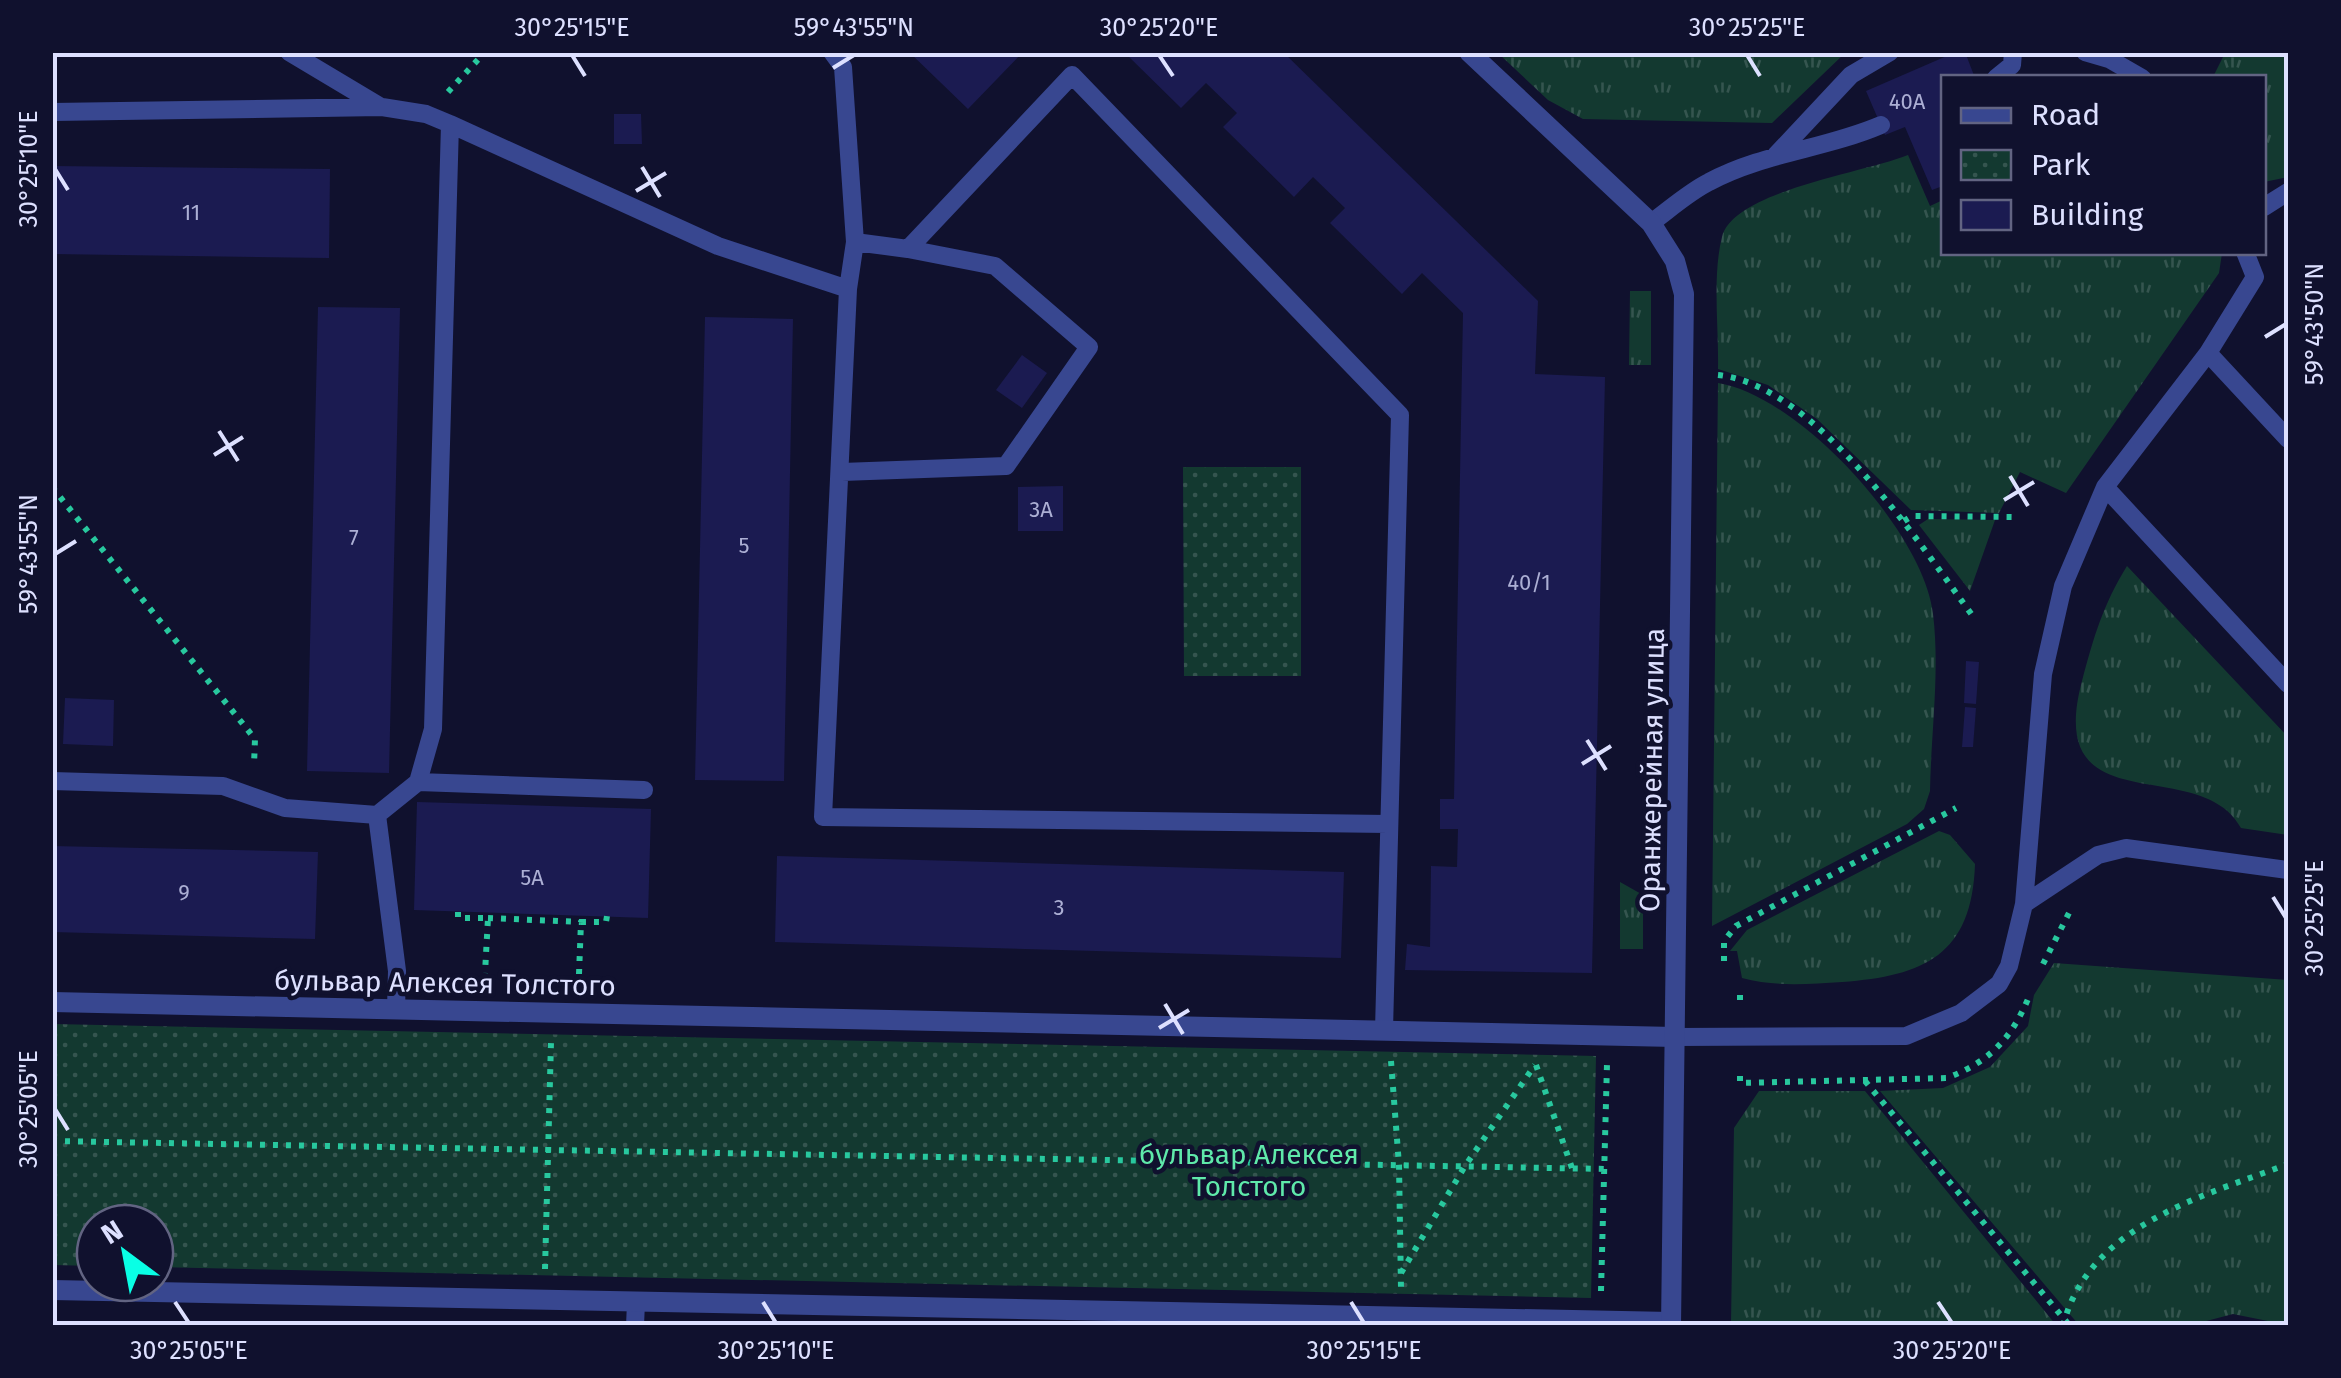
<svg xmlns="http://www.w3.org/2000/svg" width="2341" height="1378" viewBox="0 0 2341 1378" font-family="'Fira Sans',sans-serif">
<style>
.grass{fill:url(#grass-tufts)}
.park{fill:url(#park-dots)}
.building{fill:#1b1b51}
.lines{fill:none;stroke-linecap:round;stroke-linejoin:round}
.path{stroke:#28c89e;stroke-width:6;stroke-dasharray:5 8;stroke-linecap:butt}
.service{stroke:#384790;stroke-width:18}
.minor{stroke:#384790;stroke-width:20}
.tertiary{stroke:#384790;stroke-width:20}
.ticks{fill:none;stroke:#dde0ff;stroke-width:4}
.labels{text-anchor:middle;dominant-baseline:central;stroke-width:9;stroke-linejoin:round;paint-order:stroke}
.number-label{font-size:22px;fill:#acafd4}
.street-label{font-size:28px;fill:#dde0ff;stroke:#10112e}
.park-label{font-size:28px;fill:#5fe9aa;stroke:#10112e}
.neatline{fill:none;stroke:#dde0ff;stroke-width:4}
.ticks-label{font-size:25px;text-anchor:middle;fill:#dde0ff}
</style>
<defs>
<pattern id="grass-tufts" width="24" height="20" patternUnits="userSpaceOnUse" patternTransform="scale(2.5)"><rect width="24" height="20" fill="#133930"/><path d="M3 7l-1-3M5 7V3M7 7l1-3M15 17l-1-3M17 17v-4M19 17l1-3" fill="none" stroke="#35554f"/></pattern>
<pattern id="park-dots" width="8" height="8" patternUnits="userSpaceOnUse" patternTransform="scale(2.5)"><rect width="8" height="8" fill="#133930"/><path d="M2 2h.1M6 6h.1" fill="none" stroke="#35554f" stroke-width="1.8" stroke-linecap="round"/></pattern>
</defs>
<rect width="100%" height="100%" fill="#10112e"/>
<path class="grass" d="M1498,53H1845L1772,123L1583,119L1548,100Z
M2225,53H2288V177L2264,182V78L2213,77Z
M1908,155L1930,206L1943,200L1944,252L2222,253L2219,273L2066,493L2020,472L1999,513L1911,510L1817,419L1768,385L1718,369C1719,328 1712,277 1722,237C1733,191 1864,173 1908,155Z
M1630,291H1651V365H1629Z
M1718,383C1800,396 1924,533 1933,614C1940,671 1931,733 1930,791L1924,809L1907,824L1712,926Z
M1928,519L1995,520L1970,591L1919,525Z
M2127,566L2288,737V835L2241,828C2200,752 2043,828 2082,681C2094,636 2103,605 2127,566Z
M1939,831L1950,835L1975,864C1972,955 1924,976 1842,982C1807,984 1776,987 1742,978L1737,951H1730L1747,930Z
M1620,882L1643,895V949H1620Z
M2054,963L2288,980V1325L2233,1314L2191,1325H2079L1880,1091L1943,1088L1990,1067L2028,1026L2034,995Z
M1759,1091H1865L2056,1325H1731L1734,1128Z"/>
<path class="park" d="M1183,467H1301V676H1184Z
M53,1024L1596,1056L1591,1298L155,1267V1223H95V1266L53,1265Z"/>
<path class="building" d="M909,52H1023L968,109Z
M1124,52H1283L1538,301L1535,374L1605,377L1592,973L1405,970L1407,944L1430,947L1431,866L1457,867L1458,829H1440V799H1454L1463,313L1422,273L1402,294L1330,223L1345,208L1313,177L1294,197L1223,127L1237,113L1206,83L1181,108Z
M1956,52H1965L1975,78H1944V194L1940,187L1932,190L1905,127L1885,135L1866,91Z
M614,114H641L642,144H614Z
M52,166L330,169L329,258L52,254Z
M318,307L400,308L389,773L307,771Z
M705,317L793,319L784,781L695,780Z
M1022,355L1047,373L1022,408L996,390Z
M1063,486V531H1018V487Z
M1966,661L1979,662L1976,704L1964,703Z
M65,698L114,700L113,746L63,744Z
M1965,707L1976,708L1973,747H1962Z
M417,802L651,809L648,918L414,910Z
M52,846L318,852L315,939L52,932Z
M777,856L1344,872L1341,958L775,942Z"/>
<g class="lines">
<path class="path" d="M448,92L485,52
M1718,375C1817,385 1920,545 1975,619
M52,487L255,739L254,765
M1904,521L1912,516L2018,517
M458,912V918H488L485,973
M488,918L581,922
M1724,961V941L1736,926L1956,808
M2043,964L2069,913
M579,974L581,922H606L607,916
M1740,1000V990
M1391,1061L1399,1165L1401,1288
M1536,1065L1572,1168
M1740,1076V1083L1947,1078C1989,1062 2011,1039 2028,999
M1865,1081L2070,1326
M52,1141L1607,1169
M545,1269L551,1042
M1401,1273L1465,1166L1535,1065
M1601,1291L1607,1064
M2063,1326C2088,1225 2204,1196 2288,1164"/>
<path class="service" d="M289,52L381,107
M2085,52L2109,59L2142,78
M1996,78L2012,65L2013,52
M52,112L382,107L426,114L450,124L433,729L418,782L377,815L397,971L396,1009
M450,124L718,246L848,289L855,242L843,67L832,52
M1776,155L1851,75L1890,52
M2264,207L2288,192
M1651,223C1670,209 1689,192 1709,182C1763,153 1825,149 1881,125
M855,242L908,249L1072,75L1400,415L1384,1030
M848,289L823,817L1388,824
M2208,353L2288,439
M842,472L1006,466L1089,347L995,266L908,249
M2105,487L2288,684
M52,781L223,786L285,808L377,815
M418,782L644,790
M2024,904L2098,855L2126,848L2288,870
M1675,1037L1906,1036L1961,1013L1999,984L2009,966L2024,904L2043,674L2063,586L2105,487L2208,353L2255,277L2245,252
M635,1326L636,1302"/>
<path class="minor" d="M52,1002L1675,1037
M52,1290L1671,1322"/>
<path class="tertiary" d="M1469,52L1651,223L1675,261L1684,294L1671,1326"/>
</g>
<path class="ticks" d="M572,55L585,76M1159,55L1173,76M1747,55L1760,76M833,68L854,55M642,167L660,197M55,169L68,190M636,191L666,173M2265,337L2286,324M219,431L238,461M214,455L243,437M2010,476L2028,506M2004,500L2034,482M55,554L76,541M1587,740L1606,770M1582,764L1611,746M2273,897L2286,918M1165,1004L1183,1034M1159,1028L1189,1010M55,1109L68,1130M175,1302L189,1323M763,1302L776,1323M1351,1302L1364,1323M1938,1302L1952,1323"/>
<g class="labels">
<g class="number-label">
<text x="1907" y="101">40А</text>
<text x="191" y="212">11</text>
<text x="1041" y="509">3А</text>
<text x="354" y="537">7</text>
<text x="744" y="545">5</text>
<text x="1529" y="582">40/1</text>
<text x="532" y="877">5А</text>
<text x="184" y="892">9</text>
<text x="1059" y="907">3</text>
</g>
<g class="street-label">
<text transform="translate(1652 770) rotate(-89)">Оранжерейная улица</text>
<text transform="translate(445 983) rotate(1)">бульвар Алексея Толстого</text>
</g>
<g class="park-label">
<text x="1249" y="1154">бульвар Алексея<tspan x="1249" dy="32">Толстого</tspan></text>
</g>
</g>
<rect width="2341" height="1378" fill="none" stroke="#10112e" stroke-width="110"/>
<rect x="1941" y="75" width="325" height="180" fill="#10112e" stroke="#626482" stroke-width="2.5"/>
<rect x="1961" y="108" width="50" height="15" fill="#384790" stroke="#626482" stroke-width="2.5"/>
<text x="2031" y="125" font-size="30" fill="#dde0ff">Road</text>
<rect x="1961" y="150" width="50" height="30" fill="url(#park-dots)" stroke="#626482" stroke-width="2.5"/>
<text x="2031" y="175" font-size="30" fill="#dde0ff">Park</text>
<rect x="1961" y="200" width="50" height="30" fill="#1b1b51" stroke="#626482" stroke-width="2.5"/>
<text x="2031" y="225" font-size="30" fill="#dde0ff">Building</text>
<g transform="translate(125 1253) rotate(328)"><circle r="48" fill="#10112e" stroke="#626482" stroke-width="2.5"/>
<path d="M0-8L18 38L0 25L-18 38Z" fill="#09ffe5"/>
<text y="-15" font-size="28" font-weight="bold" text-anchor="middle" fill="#dde0ff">N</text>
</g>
<rect x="55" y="55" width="2231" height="1268" class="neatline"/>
<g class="ticks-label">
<text x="572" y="36">30°25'15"E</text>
<text x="854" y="36">59°43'55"N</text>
<text x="1159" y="36">30°25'20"E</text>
<text x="1747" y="36">30°25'25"E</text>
<text transform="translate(28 169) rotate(-90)" y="9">30°25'10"E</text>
<text transform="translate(2314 324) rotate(-90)" y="9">59°43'50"N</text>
<text transform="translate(28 554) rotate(-90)" y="9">59°43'55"N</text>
<text transform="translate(2314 918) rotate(-90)" y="9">30°25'25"E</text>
<text transform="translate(28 1109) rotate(-90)" y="9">30°25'05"E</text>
<text x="189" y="1359">30°25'05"E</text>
<text x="776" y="1359">30°25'10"E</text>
<text x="1364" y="1359">30°25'15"E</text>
<text x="1952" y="1359">30°25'20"E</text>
</g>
</svg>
